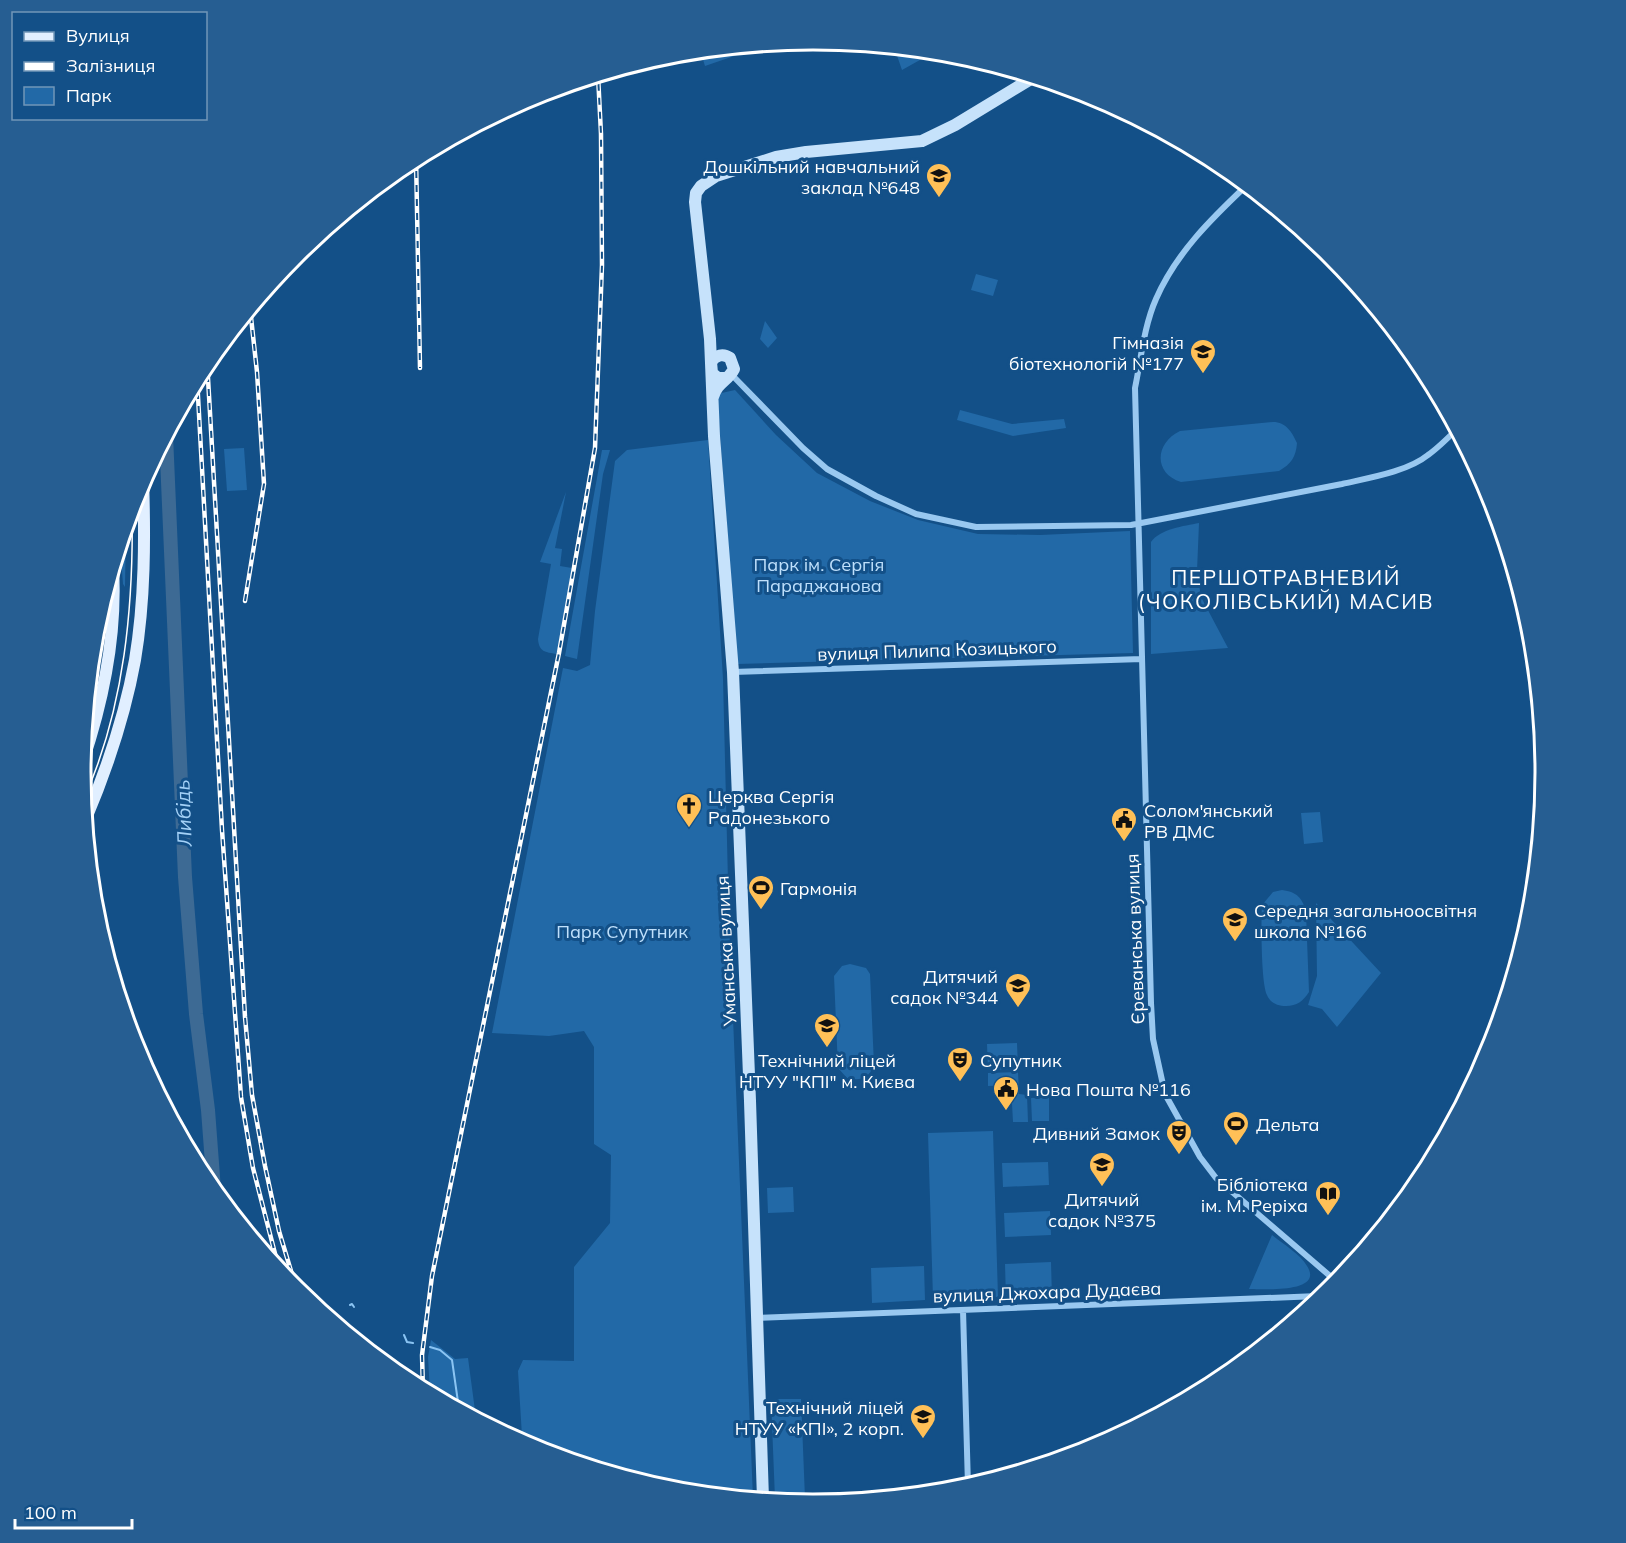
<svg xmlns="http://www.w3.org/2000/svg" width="1626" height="1543" viewBox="0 0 1626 1543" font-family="Mulish,sans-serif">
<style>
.green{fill:#2269a7}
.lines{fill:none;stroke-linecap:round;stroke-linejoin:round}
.stream{stroke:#8ac4f3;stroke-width:2}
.river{stroke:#3d6a94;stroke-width:14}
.street{stroke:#99c8f0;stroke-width:6}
.secondary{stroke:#c6e2fb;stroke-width:12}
.primary{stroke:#e1efff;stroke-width:12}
.tram{stroke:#fff;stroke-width:1.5}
.rail-casing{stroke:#fff;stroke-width:4.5}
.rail{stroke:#135088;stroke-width:2;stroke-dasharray:7;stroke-linecap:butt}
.labels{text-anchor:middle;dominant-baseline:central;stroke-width:6;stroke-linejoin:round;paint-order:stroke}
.poi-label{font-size:18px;fill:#fff;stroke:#135088;text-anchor:start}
.park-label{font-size:18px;fill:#bfe0fc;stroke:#135088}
.street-label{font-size:18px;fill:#fff;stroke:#135088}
.water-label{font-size:20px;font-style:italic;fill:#a4d1f7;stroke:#135088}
.quarter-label{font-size:21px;letter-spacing:1.5px;fill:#fff;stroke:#135088}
.rim{fill:none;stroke:#fff;stroke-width:3}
</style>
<rect width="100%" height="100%" fill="#135088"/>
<path class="green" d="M772,43L705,66L700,50Z
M894,47L936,51L902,70Z
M976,274L998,280L993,296L971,290Z
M765,321L777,338L768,348L760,339Z
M735,390L776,435L817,473L870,501L918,520L978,534L1040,535L1130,531L1133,653L737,664L717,394Z
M960,410L1012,424L1064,419L1066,428L1013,436L957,420Z
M1273,422C1286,422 1292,432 1297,443C1296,457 1291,464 1279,471L1181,482C1153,473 1155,443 1180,431Z
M708,440L723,679L729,922L753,1498L670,1490L532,1448L514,1438L522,1436L518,1371L523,1360L574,1361V1267L610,1223L611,1155L594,1144V1047L584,1031L549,1036L492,1033L563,668L577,671L590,665L595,611L615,461L627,450Z
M244,448L247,490L227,491L224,449Z
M602,450H610L603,474L577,659L565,656Z
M566,492L555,548L562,549L560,566L572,568L557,654C545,652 539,652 538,639L551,564L540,562Z
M1199,523L1197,571L1201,597L1228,648L1151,654V542C1160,529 1184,526 1199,523Z
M126,525L125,587L123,584L120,545Z
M100,612L96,651L89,684L95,628Z
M1320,812L1323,842L1304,844L1301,813Z
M1282,890C1297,892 1303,898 1306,913L1309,992C1303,1001 1297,1006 1286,1006C1278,1006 1270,1003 1267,995C1261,983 1261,921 1262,905L1273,892Z
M1316,903L1381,973L1337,1027L1322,1009L1308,1005L1317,976Z
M850,964L866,968L870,974L874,1065C869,1079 860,1081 847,1078L838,1068L834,976L842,966Z
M1017,1043L1018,1069L988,1070L987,1044Z
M1018,1072L1019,1094L1027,1095L1028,1122H1013L1011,1085L988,1086V1073Z
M1049,1097V1121H1032L1031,1098Z
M993,1131L998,1297L933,1298L928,1133Z
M1048,1162L1049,1185L1003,1187L1002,1163Z
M793,1187L794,1212L768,1213L767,1188Z
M1050,1211L1051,1235L1005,1237L1004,1213Z
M1272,1235C1283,1244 1300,1254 1307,1266C1325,1294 1261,1289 1249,1289Z
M1051,1262L1052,1298L1006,1299L1005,1264Z
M924,1266L925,1300L872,1303L871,1268Z
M431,1340L455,1359L468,1358L476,1418L430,1393L428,1357Z
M771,1399H801L805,1498L775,1499Z"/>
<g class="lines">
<path class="stream" d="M350,1305L352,1304L354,1307
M404,1335L407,1342L413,1343
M430,1347L440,1350L452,1360L459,1409"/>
<path class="river" d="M166,435L185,877L196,1014L208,1110L214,1190"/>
<path class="street" d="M1247,185C1212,218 1176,253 1156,299C1144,326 1141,359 1135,388L1151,1003L1153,1039L1165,1094L1200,1157L1216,1178L1337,1282
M731,374L803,448L827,469L876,496L916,514L976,527L1131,525L1342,484C1368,478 1407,472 1428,455C1438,448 1448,438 1457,429
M733,672L1142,659
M963,1310L968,1486
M756,1318L1318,1296L1335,1284"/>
<path class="secondary" d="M713,397C717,382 728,381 734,369L730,358C723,353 716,355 711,362L712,373L718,378H726
M763,1499L750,1101L733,672L714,436L710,339L695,202L696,193L701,186L716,176L776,157L806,152L922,141L955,125L1034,77"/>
<path class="primary" d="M81,767C103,703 117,635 113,568
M85,821C107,769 125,715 135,660C145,600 145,538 143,478"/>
<path class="tram" d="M83,801C125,708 134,604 132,504"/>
<defs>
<path id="rail" d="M416,157L420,368
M207,361L245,1017L252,1095L265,1166L279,1231L297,1291
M197,378L222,830L241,1097L253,1168L279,1269
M245,601L264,484L257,372L250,308
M423,1390L422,1355L432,1276L559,653L595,448L602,265L601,134L598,75"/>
</defs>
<use href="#rail" class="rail-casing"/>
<use href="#rail" class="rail"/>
</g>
<defs>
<symbol id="school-pin" viewBox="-11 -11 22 30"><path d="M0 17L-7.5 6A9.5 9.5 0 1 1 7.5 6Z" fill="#ffc057" stroke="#135088"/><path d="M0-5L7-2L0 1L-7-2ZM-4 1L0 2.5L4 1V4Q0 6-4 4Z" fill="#111"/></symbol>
<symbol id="church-pin" viewBox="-11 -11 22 30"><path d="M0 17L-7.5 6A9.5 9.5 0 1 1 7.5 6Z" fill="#ffc057" stroke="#135088"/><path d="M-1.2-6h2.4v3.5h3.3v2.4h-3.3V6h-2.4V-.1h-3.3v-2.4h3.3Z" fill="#111"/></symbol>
<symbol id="civic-pin" viewBox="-11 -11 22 30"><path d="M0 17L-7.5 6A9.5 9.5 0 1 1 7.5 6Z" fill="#ffc057" stroke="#135088"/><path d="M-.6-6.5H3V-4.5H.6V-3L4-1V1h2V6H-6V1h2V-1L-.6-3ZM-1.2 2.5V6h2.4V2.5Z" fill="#111"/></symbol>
<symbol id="stadium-pin" viewBox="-11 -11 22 30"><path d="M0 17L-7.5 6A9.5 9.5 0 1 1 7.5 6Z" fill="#ffc057" stroke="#135088"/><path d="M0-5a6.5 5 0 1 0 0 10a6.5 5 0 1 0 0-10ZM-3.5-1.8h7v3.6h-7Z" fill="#111"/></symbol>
<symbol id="theatre-pin" viewBox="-11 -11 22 30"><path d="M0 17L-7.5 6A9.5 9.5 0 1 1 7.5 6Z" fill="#ffc057" stroke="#135088"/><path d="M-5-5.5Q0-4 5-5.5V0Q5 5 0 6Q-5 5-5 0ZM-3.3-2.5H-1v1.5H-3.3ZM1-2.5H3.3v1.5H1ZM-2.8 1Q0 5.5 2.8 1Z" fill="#111"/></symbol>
<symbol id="library-pin" viewBox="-11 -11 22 30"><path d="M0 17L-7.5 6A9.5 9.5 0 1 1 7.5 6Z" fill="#ffc057" stroke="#135088"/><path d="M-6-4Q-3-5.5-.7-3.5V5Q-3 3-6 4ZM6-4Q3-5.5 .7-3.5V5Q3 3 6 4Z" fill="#111"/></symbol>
<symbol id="university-pin" viewBox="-11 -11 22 30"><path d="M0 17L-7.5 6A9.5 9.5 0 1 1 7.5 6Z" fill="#ffc057" stroke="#135088"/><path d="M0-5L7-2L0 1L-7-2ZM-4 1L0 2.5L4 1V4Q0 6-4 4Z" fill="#111"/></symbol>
</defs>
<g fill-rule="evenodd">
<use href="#school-pin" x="924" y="161" width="30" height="40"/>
<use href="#school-pin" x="1188" y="337" width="30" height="40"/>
<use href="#church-pin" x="674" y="791" width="30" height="40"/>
<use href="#civic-pin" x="1109" y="805" width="30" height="40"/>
<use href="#stadium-pin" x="746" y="873" width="30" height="40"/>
<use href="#school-pin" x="1220" y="905" width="30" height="40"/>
<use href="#school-pin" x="1003" y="971" width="30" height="40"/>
<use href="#school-pin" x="812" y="1011" width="30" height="40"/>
<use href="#theatre-pin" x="945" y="1045" width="30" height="40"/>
<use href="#civic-pin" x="991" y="1074" width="30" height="40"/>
<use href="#stadium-pin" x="1221" y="1109" width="30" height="40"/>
<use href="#theatre-pin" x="1164" y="1118" width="30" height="40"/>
<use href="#school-pin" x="1087" y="1150" width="30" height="40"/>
<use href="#library-pin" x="1313" y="1179" width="30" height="40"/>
<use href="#university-pin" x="908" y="1402" width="30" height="40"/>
</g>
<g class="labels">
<g class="poi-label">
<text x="920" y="166" text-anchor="end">Дошкільний навчальний<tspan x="920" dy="21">заклад №648</tspan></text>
<text x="1184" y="342" text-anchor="end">Гімназія<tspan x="1184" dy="21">біотехнологій №177</tspan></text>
<text x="708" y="796">Церква Сергія<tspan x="708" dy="21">Радонезького</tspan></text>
<text x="1144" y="810">Солом'янський<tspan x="1144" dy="21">РВ ДМС</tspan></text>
<text x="780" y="888">Гармонія</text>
<text x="1254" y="910">Середня загальноосвітня<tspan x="1254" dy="21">школа №166</tspan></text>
<text x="998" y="976" text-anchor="end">Дитячий<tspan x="998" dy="21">садок №344</tspan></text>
<text x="827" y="1060" text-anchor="middle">Технічний ліцей<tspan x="827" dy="21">НТУУ "КПІ" м. Києва</tspan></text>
<text x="980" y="1060">Супутник</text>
<text x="1026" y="1089">Нова Пошта №116</text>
<text x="1256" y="1124">Дельта</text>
<text x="1160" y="1133" text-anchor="end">Дивний Замок</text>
<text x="1308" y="1184" text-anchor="end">Бібліотека<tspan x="1308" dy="21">ім. М. Реріха</tspan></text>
<text x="1102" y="1199" text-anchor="middle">Дитячий<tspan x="1102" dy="21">садок №375</tspan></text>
<text x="904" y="1407" text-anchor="end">Технічний ліцей<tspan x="904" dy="21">НТУУ «КПІ», 2 корп.</tspan></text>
</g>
<g class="park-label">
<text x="819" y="564">Парк ім. Сергія<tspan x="819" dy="21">Параджанова</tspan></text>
<text x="622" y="931">Парк Супутник</text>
</g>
<g class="street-label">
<text transform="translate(937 650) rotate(-2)">вулиця Пилипа Козицького</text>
<text transform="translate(1135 939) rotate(-92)">Єреванська вулиця</text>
<text transform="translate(726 951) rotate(-93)">Уманська вулиця</text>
<text transform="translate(1047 1292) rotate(-2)">вулиця Джохара Дудаєва</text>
</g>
<g class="water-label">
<text transform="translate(183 813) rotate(-92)">Либідь</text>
</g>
<g class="quarter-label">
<text x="1286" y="577">ПЕРШОТРАВНЕВИЙ<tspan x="1286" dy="24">(ЧОКОЛІВСЬКИЙ) МАСИВ</tspan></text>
</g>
</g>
<path d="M0 0H1626V1543H0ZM91 772a722 722 0 1 1 1444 0a722 722 0 1 1-1444 0Z" fill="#265e92" fill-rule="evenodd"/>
<path class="rim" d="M91 772a722 722 0 1 1 1444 0a722 722 0 1 1-1444 0Z"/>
<rect x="12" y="12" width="195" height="108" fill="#135088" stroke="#7196b8" stroke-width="1.5"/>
<rect x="24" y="32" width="30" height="9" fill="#e1efff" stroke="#7196b8" stroke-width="1.5"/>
<text x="66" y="42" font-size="18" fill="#ffffff">Вулиця</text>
<rect x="24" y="62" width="30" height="9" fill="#ffffff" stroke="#7196b8" stroke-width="1.5"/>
<text x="66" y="72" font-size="18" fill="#ffffff">Залізниця</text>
<rect x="24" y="87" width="30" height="18" fill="#2269a7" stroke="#7196b8" stroke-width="1.5"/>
<text x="66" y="102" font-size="18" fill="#ffffff">Парк</text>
<path d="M15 1519v9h117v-9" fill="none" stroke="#ffffff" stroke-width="3"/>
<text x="24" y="1519" font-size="18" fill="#ffffff" stroke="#135088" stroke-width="4.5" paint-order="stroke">100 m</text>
</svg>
